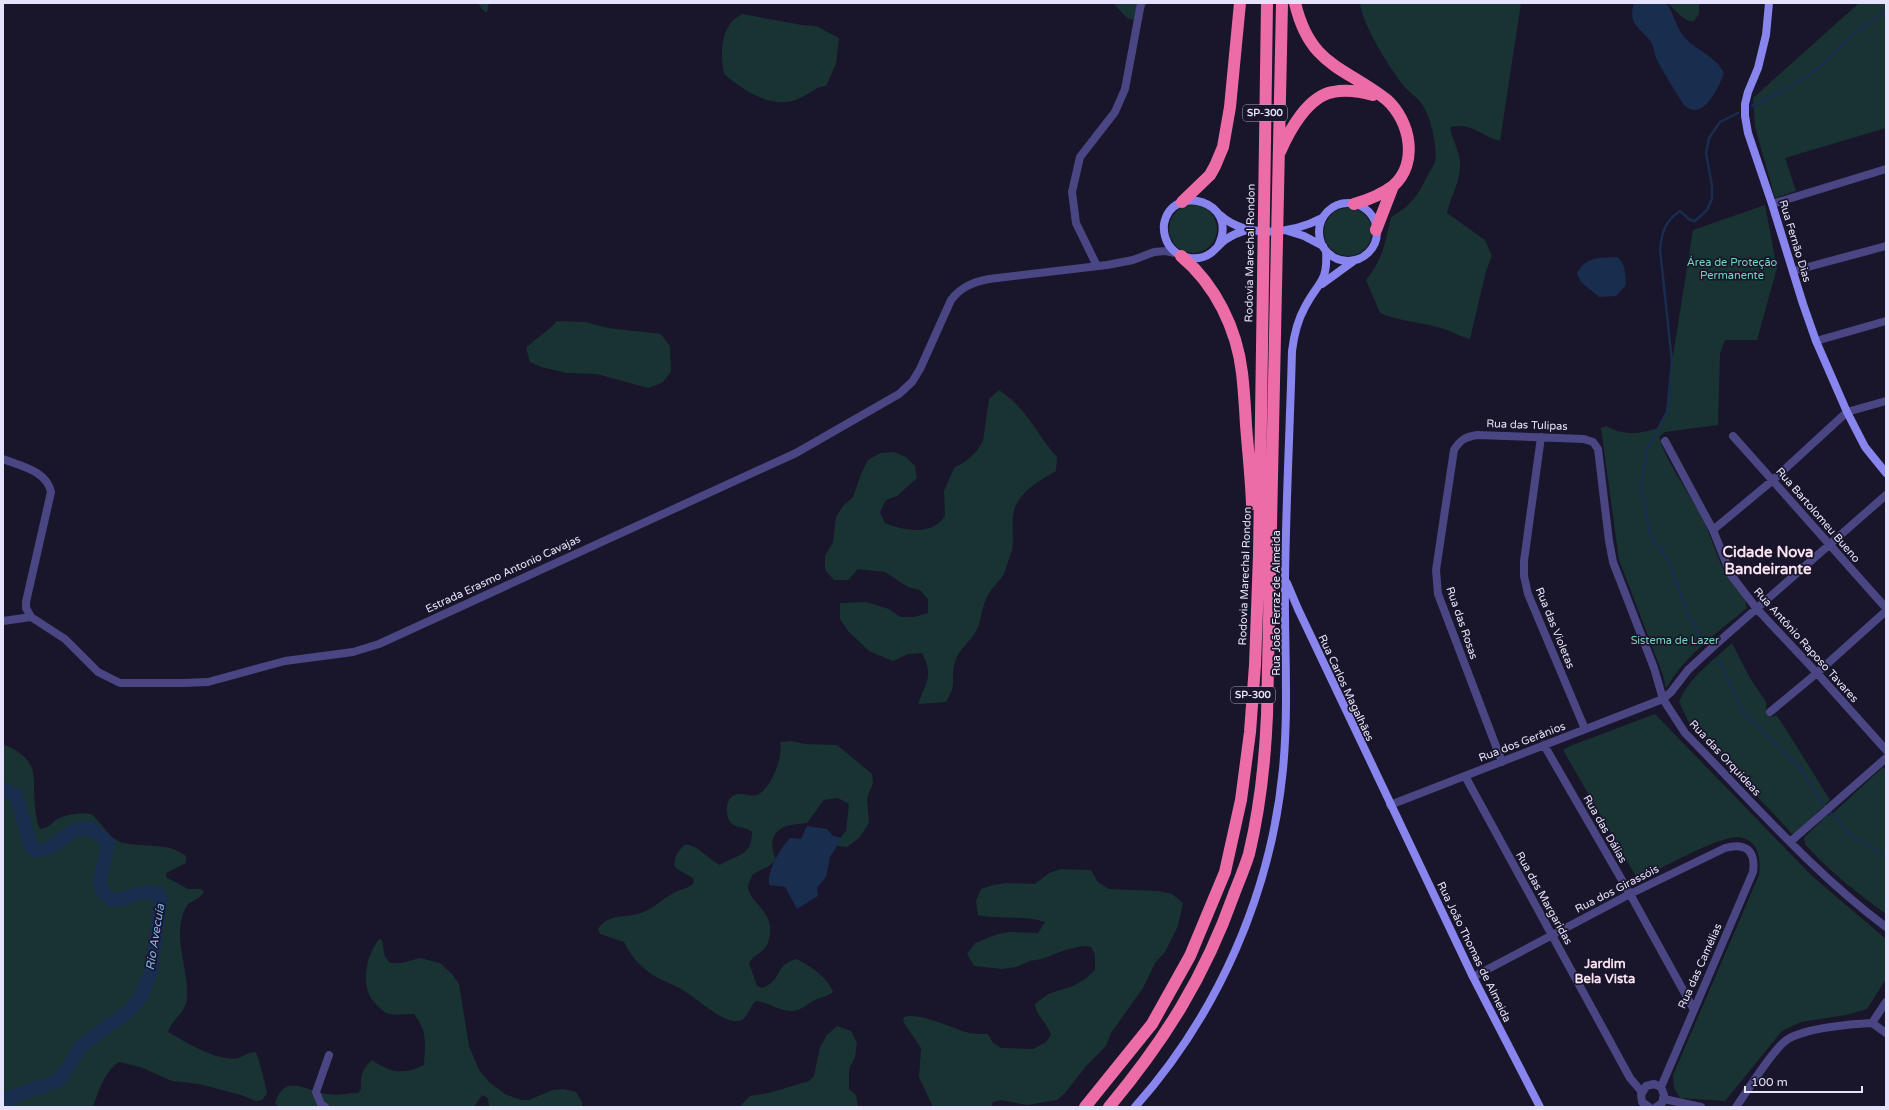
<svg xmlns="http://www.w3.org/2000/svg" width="1889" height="1110" viewBox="0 0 1889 1110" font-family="'Varela Round',sans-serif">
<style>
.green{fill:#193333}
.water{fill:#192d4f}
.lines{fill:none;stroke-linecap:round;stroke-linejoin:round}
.stream{stroke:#192d4f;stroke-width:2.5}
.river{stroke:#192d4f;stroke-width:14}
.street{stroke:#494683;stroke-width:8}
.secondary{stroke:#8985ef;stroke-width:8}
.highway{stroke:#ec6ca7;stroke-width:12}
.labels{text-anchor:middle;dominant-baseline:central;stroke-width:3.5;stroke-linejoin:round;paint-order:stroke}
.shield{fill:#19152a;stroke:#a8a4bc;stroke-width:1}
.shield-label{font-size:10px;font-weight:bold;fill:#e5e2fb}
.street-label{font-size:11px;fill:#e5e2fb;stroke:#19152a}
.park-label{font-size:11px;fill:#75d3bd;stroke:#19152a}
.water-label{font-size:12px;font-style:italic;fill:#7db8ee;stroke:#19152a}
.quarter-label{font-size:13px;font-weight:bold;fill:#fbe3f2;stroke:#19152a}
.district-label{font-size:15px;font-weight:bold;fill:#fbe3f2;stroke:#19152a}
</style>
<rect width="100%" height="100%" fill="#19152a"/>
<path class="green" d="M478,3H489L487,13L482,9Z
M1113,3H1147L1140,16L1133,20L1127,18Z
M1360,3H1521L1500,141C1481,136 1472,122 1450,127C1452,140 1459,149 1460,162C1461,181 1451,195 1447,213L1485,240L1492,256L1486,271L1470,339C1461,337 1453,332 1444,329C1423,322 1401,322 1380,313L1366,280C1383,259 1385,243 1391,217C1411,205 1416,198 1427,177C1429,172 1434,166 1435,161C1438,148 1430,113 1421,103C1416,96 1409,92 1404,86C1390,69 1362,24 1360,3Z
M1668,3H1699V14L1694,21C1685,23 1674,9 1668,3Z
M1859,3H1886V128L1785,158L1796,191L1775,198L1755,127L1753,98Z
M742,14L802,25L816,26L839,38L836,64L826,86C816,86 807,96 798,99C771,110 743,90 724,74C721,58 720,38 730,24C732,20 738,17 742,14Z
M1169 229a24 24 0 1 1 48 0a24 24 0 1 1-48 0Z
M1765,205L1777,268L1757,340H1725L1720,354L1718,425L1665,432L1659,437C1669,468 1691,494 1705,524C1713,541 1717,559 1727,575C1734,586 1748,595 1746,609C1718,632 1684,656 1666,689L1663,675L1619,560L1601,428L1606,426C1626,436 1638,434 1658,428L1667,412L1672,362L1693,230Z
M1324 232a24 24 0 1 1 48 0a24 24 0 1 1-48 0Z
M557,321L585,322L608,328L661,334L670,346L671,372L662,383L648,388L597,374L567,373L541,367L530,362L526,348C536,338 547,332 557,321Z
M999,390C1028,409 1035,433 1057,457L1056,471C1041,480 1026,487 1017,503C1009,517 1015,536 1012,551C1011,553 1005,571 1004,574C1000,581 992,587 988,595C981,607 982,621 975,633C969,643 958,650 955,662C950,679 958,683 946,702L918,704C926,682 934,675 922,653L908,654L893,661L869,651L848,631L840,619V603L866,602L889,609L900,617H914L928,613V599L920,590L908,587L885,572L858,569L848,580H834L825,570V556L833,542L836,517L843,506L853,497L861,474L868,460L880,453L894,452L906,457L915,466L917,478L897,496L886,500L880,512L885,523C899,529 922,534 936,525C940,523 942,519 945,516L944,491L954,468L966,461L976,452L983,441L989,399Z
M1732,643L1750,678L1766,702V713L1772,717L1776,715L1782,723L1830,800L1795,833L1792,834L1785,826L1700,736L1689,723L1679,702C1689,677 1713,661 1732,643Z
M1655,714L1812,876L1886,939V979L1867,1009L1846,1015L1801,1022L1782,1031L1725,1101L1680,1098L1674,1088L1673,1075L1759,875C1761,859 1759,840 1739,837C1720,835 1658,870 1638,880L1563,750L1570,746Z
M791,741L805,744L837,745L872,774L873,783L867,798L869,823L859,838L847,847L837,846L836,843L846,831L849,804L838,798L824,800L807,823C800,824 791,824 784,827C770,833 770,848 776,860L769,866L753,874C752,877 749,882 748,885C747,904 781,912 767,945C763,953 753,955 749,963L757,986L762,988C780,981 776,970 787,963C789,961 793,960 796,959C810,965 828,978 833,992C827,997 820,997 813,1001C809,1003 805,1007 800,1009C783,1016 771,1002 756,1001C749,1007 748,1019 739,1021C723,1024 698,999 684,991C674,984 662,981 651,974C640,966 630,955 624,942L600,934L598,929C609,912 627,919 643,912C655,908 664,897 675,892C681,889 691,888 694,882L693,878L677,869L674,865L676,855L684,845C696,843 708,859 720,865C738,853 751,858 752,832C746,826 736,829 731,823C724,814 725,797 737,794C743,793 750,797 756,795C770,792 784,756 780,742Z
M3,744C45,762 30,779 36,814C37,819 37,824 40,829C49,828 51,823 58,819C66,814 83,812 91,814C95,815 108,836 118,841C122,843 127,843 130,844C149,847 170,843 186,856V863L166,873V877L188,889H201L204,892C199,900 189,901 186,907C171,936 189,967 187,998C186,1013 172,1019 168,1032C186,1042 217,1062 238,1058C244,1056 249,1052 256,1052C257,1054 267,1089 267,1092C267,1095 264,1097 262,1100L256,1101L241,1095L199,1084L172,1081L140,1067L119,1062C104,1072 99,1091 93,1107H3Z
M1883,767L1886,771V914C1857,893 1829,871 1805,844L1804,838L1826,816L1832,814Z
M1061,869L1091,870L1098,882L1109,889L1158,891L1172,894L1183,903L1178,926L1165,952L1155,963L1143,988L1111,1033L1106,1046L1087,1065L1065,1093L1057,1100L1027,1105L1001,1100L993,1102L991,1107H933L919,1077L921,1048L904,1023L903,1018C915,1010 956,1030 969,1033C975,1034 982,1034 988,1034L993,1043L1001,1048L1033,1049L1046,1042L1051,1035C1048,1024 1035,1014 1035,1004L1048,994L1073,986L1085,979L1095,970V954L1091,947L1082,946L1065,950L1042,959L1030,961L1016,967L1002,969L974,966L967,954L975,943L998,934L1010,932L1038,933L1045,922C1024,915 1000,920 978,915L976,901L981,889L993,885L1007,883L1035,884L1049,873Z
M379,939L382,940L385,957L390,963H402L420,958L440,963L452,974L459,984L469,1046L479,1070L489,1082L505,1094L521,1100H529L552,1090L563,1089L576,1092L582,1102V1107H489L488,1098L482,1095L474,1107H278L275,1103C285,1072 305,1091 327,1094C336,1096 348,1093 358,1093L361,1089C360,1076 362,1069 372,1060C391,1073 403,1075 424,1065C425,1043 428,1033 414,1014C406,1014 393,1016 386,1013C384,1012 381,1009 379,1007C358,990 365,958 379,939Z
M837,1026L851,1031L857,1043L855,1057L849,1069V1089L856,1095L858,1107H739L750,1096L769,1093L809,1081L814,1076L820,1047L827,1035Z"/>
<path class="water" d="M1634,3H1666C1674,13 1677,30 1685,38C1697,51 1716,56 1724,73C1719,87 1703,123 1684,105C1674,90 1665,75 1657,60C1654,54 1654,47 1651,42C1641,28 1627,25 1634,3Z
M1617,257C1626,263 1625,275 1626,285L1616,296L1599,297L1581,282L1577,274C1585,256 1600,258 1617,257Z
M807,826L827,829L833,836L842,838L830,857L826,877L817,888L818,896L797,909L785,887L769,885C767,870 780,849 790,838L801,839Z"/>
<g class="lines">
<path class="stream" d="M1752,106L1783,91L1815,71L1854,34L1886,10
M1704,641L1699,634L1686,610L1669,561L1650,534L1641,487L1647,449L1667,412L1672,362L1660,249C1662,232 1665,221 1680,211L1690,220L1695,221L1707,210L1712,199V186L1706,153L1709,138L1720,122L1738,113
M1719,659L1742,711L1799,767L1823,804L1850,834L1886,856"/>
<path class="river" d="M3,790L16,795L31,847L35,851L49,848L75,830L90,828L108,843C107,851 98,884 101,888C103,892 108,897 111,900C126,900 124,898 136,894C143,891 151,893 158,893L161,899L151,972L140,998L129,1011L82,1045L60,1080L11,1097L5,1107"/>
<path class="street" d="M1772,204L1886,169
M1097,266L1076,223L1072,192L1080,157L1115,112L1125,89L1141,3
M1793,271L1886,246
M1816,341L1886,321
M1733,436L1886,608
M1541,437L1524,561V576L1528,594L1585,729
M1665,441L1713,530L1731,575L1757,609L1817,673L1886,750
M3,459C21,466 47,471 51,492L26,602V608L31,617L65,639L98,672L120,683H183L208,682L285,661L353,652L379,644L796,453L899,394L912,382L920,369L951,300C961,287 973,282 989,279L1107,265L1133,260L1154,252L1166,251L1175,253
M1713,530L1773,480L1847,412L1886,401
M3,621L31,617
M1770,712L1817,673L1886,611
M1544,745L1630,894L1693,1008
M1502,762L1438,594L1436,570L1454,450C1460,440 1465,437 1477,435L1584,439L1593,442L1598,449L1609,541L1613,562L1654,668L1663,699L1685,733C1750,799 1811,871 1886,927
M1465,776L1630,1078L1641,1091
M1390,805L1663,699L1671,692L1688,670L1715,645L1886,495
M1790,842L1886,758
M1473,977L1630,894L1725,848C1746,842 1756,851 1753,872L1661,1087
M1872,1023L1886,1002
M1872,1023L1886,1033
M1664,1099L1701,1107
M325,1107L321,1104L316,1092L329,1055
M1649,1107L1642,1102L1641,1095L1646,1086L1654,1084L1661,1087L1664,1095L1662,1103L1656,1107
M1736,1107C1747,1092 1774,1047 1788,1039C1807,1028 1850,1024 1872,1023"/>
<path class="secondary" d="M1769,3L1766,35L1758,68L1748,92L1745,104V116L1748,133L1772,204L1803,304L1816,341L1847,412L1865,447L1886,473
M1319 232a29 29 0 1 1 58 0a29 29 0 1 1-58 0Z
M1220,215C1247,239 1292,234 1322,218
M1288,231L1304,236L1323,246
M1218,246C1241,201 1172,182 1164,224C1163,233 1166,243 1172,249C1182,260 1200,261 1211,253C1216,249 1220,244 1225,240C1232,235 1239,232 1247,230
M1322,284L1355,260
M1287,583L1298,609L1473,977L1540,1107
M1135,1107C1218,1014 1271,893 1283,769C1289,706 1284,642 1285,578C1286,502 1290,427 1292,351C1294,335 1297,321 1305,307C1318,281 1328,284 1326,251"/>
<path class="highway" d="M1295,3C1310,66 1343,66 1387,100C1410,121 1419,163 1393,186C1381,195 1368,200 1354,204
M1280,152C1289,131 1308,96 1333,92C1347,89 1359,91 1373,95
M1182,202L1210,175L1215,166L1223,147L1230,107L1240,3
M1376,230L1393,186
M1181,256C1215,284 1237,329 1242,373C1244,390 1245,407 1246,425C1248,451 1251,478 1252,504
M1085,1107L1152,1024L1190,956L1225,872L1241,800L1250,732L1255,665L1259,555L1267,3
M1109,1107C1165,1040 1205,976 1234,894C1239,881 1245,867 1249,854C1260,808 1265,762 1267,715L1282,3"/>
</g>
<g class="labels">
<g class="shield">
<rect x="1243" y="105" width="44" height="16" rx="3"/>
<rect x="1231" y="687" width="44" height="16" rx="3"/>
</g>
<g class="shield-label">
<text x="1265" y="113">SP-300</text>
<text x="1253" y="695">SP-300</text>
</g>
<g class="street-label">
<text transform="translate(1795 241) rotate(73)">Rua Fernão Dias</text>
<text transform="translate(1250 253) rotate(-89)">Rodovia Marechal Rondon</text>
<text transform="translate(1527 425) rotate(2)">Rua das Tulipas</text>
<text transform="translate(1818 515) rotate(49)">Rua Bartolomeu Bueno</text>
<text transform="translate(503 574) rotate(-25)">Estrada Erasmo Antonio Cavajas</text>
<text transform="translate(1245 576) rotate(-88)">Rodovia Marechal Rondon</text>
<text transform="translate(1276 603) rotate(-90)">Rua João Ferraz de Almeida</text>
<text transform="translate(1462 623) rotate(71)">Rua das Rosas</text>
<text transform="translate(1555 628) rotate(68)">Rua das Violetas</text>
<text transform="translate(1806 645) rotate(48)">Rua Antônio Raposo Tavares</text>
<text transform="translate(1346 688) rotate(65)">Rua Carlos Magalhães</text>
<text transform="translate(1522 742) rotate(-21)">Rua dos Gerânios</text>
<text transform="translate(1725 758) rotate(47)">Rua das Orquideas</text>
<text transform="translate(1605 829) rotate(60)">Rua das Dálias</text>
<text transform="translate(1617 889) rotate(-27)">Rua dos Girassóis</text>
<text transform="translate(1544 898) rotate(61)">Rua das Margaridas</text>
<text transform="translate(1474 952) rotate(64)">Rua João Thomas de Almeida</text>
<text transform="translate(1700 966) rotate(-66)">Rua das Camélias</text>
</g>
<g class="park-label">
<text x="1732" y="262">Área de Proteção<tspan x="1732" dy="13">Permanente</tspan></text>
<text x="1675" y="640">Sistema de Lazer</text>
</g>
<g class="water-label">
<text transform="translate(155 937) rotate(-81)">Rio Avecuía</text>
</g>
<g class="quarter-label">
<text x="1605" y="964">Jardim<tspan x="1605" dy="15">Bela Vista</tspan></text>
</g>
<g class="district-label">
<text x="1768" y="552">Cidade Nova<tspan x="1768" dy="17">Bandeirante</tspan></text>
</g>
</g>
<rect width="1889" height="1110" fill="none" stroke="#e5e2fb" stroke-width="8"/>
<path d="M1745 1086v6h117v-6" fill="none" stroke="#e5e2fb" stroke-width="2"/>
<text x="1751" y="1086" font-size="12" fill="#e5e2fb" stroke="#19152a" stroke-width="3" paint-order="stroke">100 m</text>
</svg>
